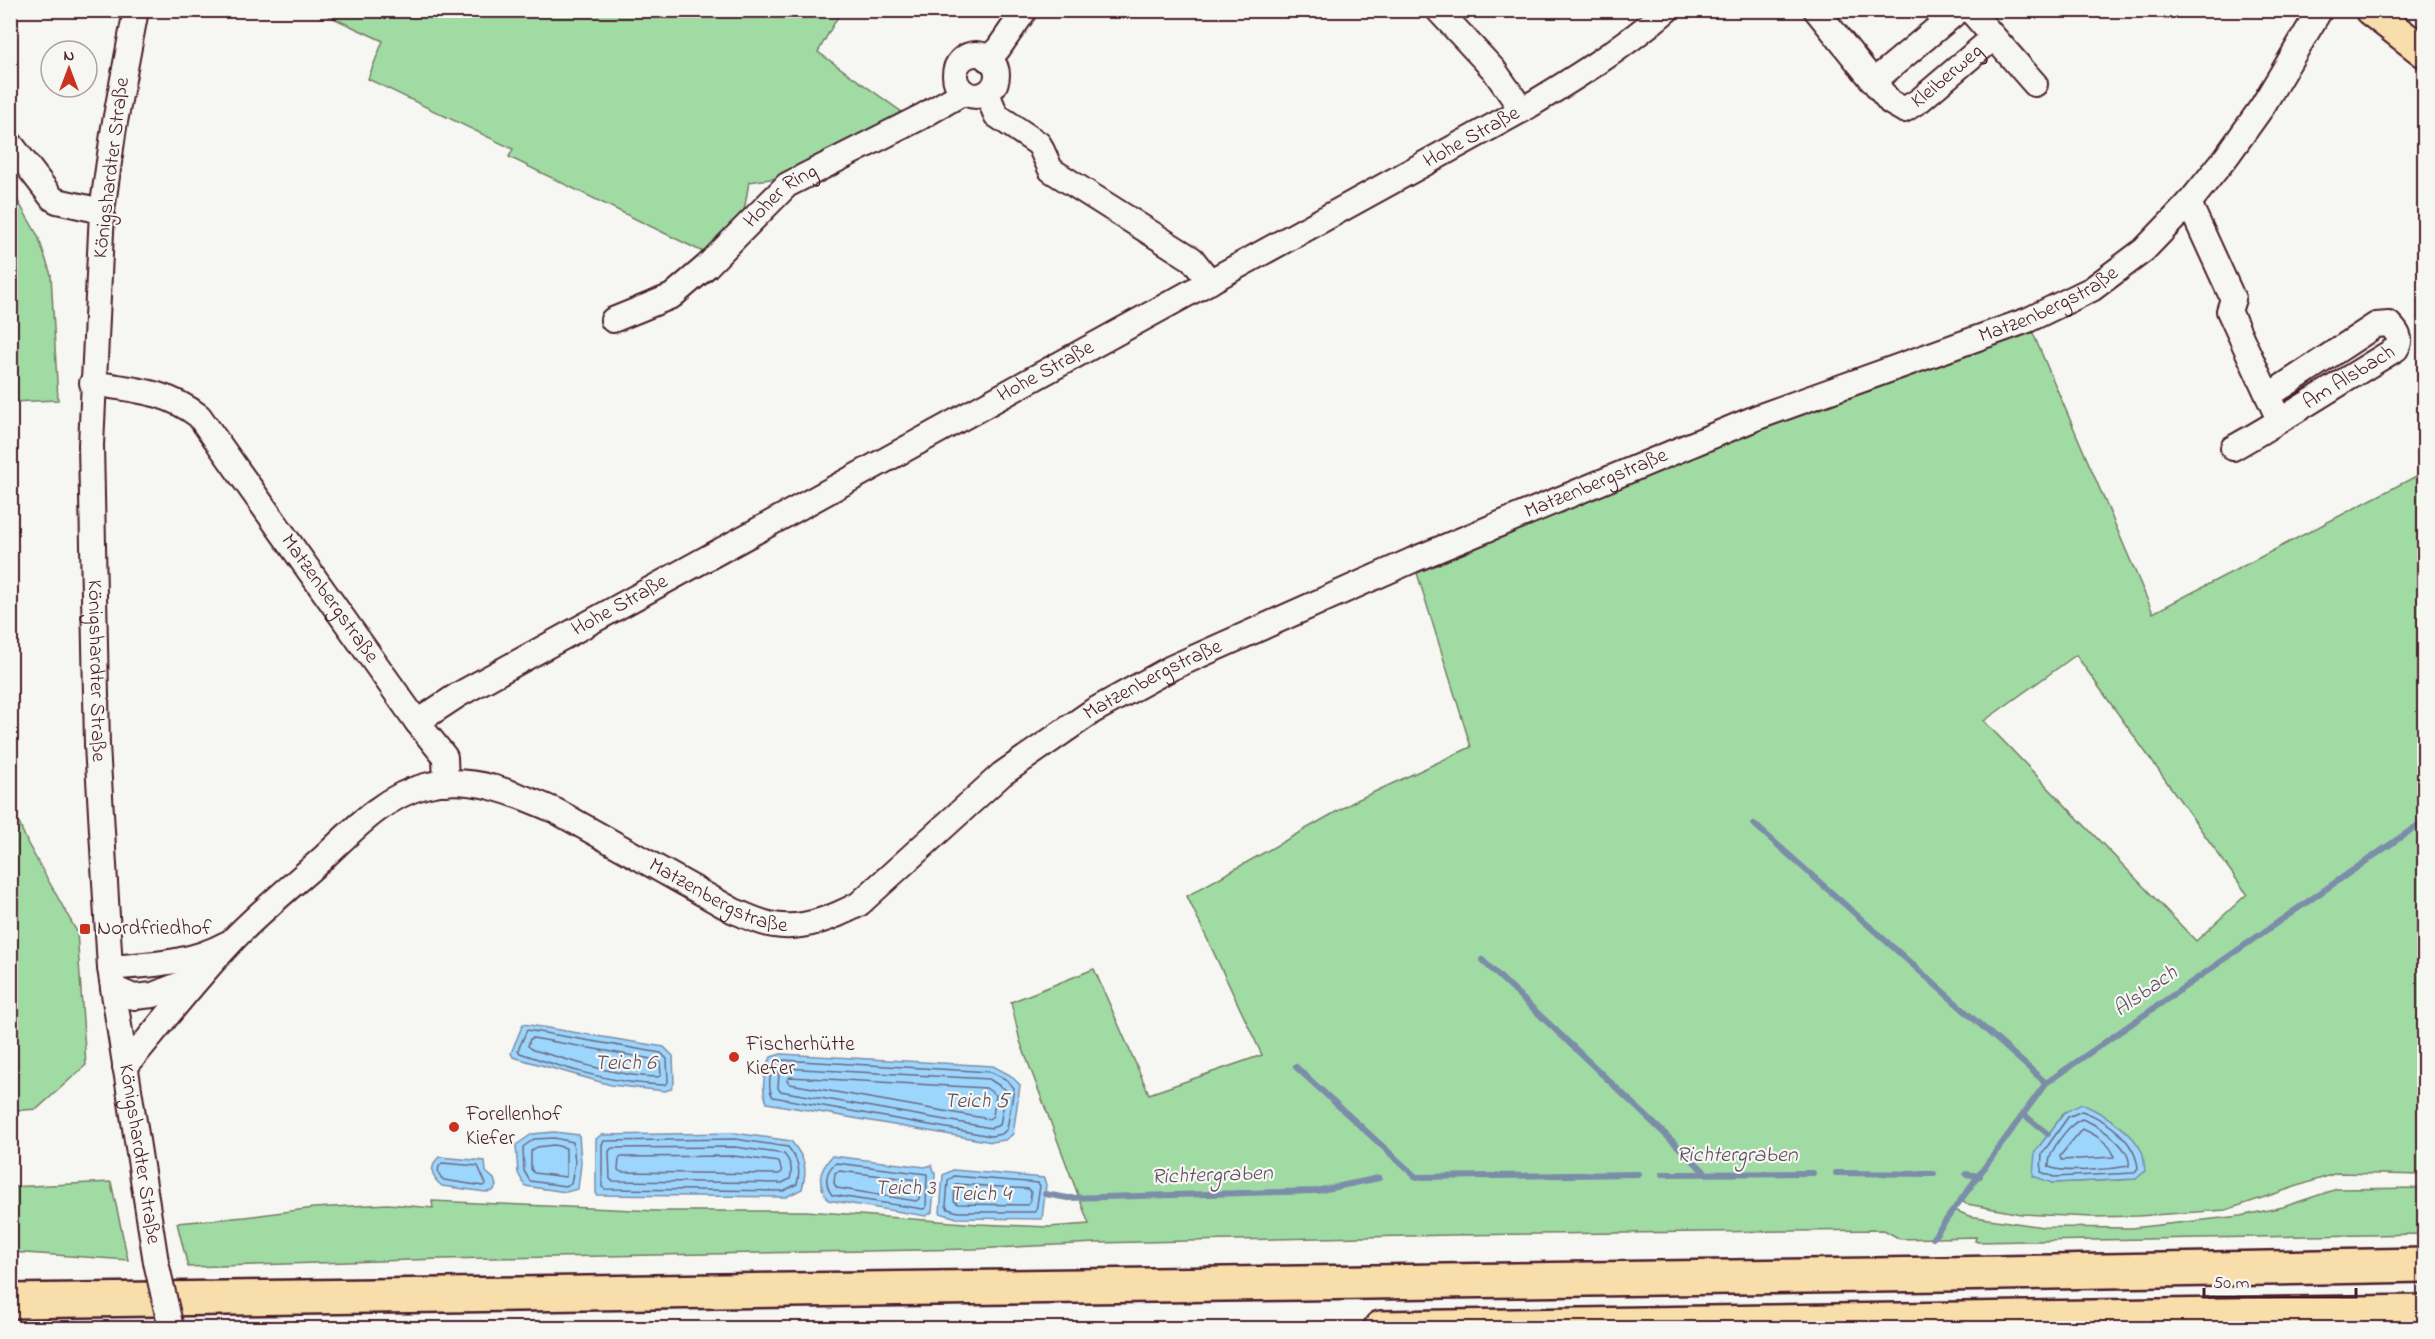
<svg xmlns="http://www.w3.org/2000/svg" width="2435" height="1339" viewBox="0 0 2435 1339" font-family="'Indie Flower',sans-serif">
<style>
.green{fill:#9fdba2;stroke:#747d66;stroke-width:1.5;fill-rule:evenodd}
.water{fill:#9dd6fd;stroke:#7c8da9;stroke-width:1.5}
.lines{fill:none;stroke-linecap:round;stroke-linejoin:round}
.shore{stroke:#6b687f;stroke-width:1.5}
.stream{stroke:#7c8da9;stroke-width:6}
.minor-casing{stroke:#4a1f2b;stroke-width:28}
.major-casing{stroke:#4a1f2b;stroke-width:34}
.highway-casing{stroke:#4a1f2b;stroke-width:38}
.minor{stroke:#f6f6f2;stroke-width:24}
.major{stroke:#f8deab;stroke-width:30}
.highway{stroke:#f8deab;stroke-width:33}
.minor-bridge-casing{stroke:#4a1f2b;stroke-width:28;stroke-linecap:butt}
.minor-bridge{stroke:#f6f6f2;stroke-width:24}
.poi-dot{fill:#c8321e;stroke:#f6f6f2;stroke-width:2}
.labels{text-anchor:middle;dominant-baseline:central;stroke-width:4.5;stroke-linejoin:round;paint-order:stroke}
.street-label{font-size:21px;fill:#4a1f2b;stroke:#f6f6f2}
.poi-label{font-size:21px;fill:#4a1f2b;stroke:#f6f6f2;text-anchor:start}
.water-label{font-size:22px;font-style:italic;fill:#5f4d60;stroke:#f6f6f2}
</style>
<rect width="100%" height="100%" fill="#f6f6f2"/>
<filter id="ink" filterUnits="userSpaceOnUse"><feTurbulence type="fractalNoise" baseFrequency=".0167" numOctaves="2"/><feDisplacementMap in="SourceGraphic" scale="12" xChannelSelector="R" yChannelSelector="G"/><feConvolveMatrix kernelMatrix="1 2 1 2 8 2 1 2 1" color-interpolation-filters="sRGB"/></filter>
<g filter="url(#ink)">
<path class="green" d="M318,11H841L818,52L906,115L791,176L749,182L743,217L703,252L509,157L513,149L368,79L383,41Z
M11,189L38,236L51,275L58,400L11,402Z
M2032,331L2153,613L2424,472V1175L2337,1173L2226,1210L2138,1216L2093,1217L2021,1214L1967,1204L1959,1200L1952,1209L1969,1216L2043,1227L2132,1228L2240,1216L2283,1207L2337,1189L2424,1188V1234L1978,1242L1975,1241L1976,1237L1900,1239L1884,1230L1452,1235L1096,1243L975,1249L441,1259L188,1267L177,1223L245,1217L314,1208L388,1204L433,1208L432,1201L656,1211H806L978,1224L1049,1227L1089,1224L1020,1041L1011,1002L1094,969L1149,1094L1262,1055L1187,896L1357,800L1471,747L1417,573L1761,427ZM2076,655L2247,894L2196,941L1984,721ZM2065,1112L2135,1179L2052,1183L2035,1152Z
M10,802L28,844L77,932L86,1065L37,1109L11,1111Z
M111,1182L128,1260L11,1252V1187Z"/>
<path class="water" d="M523,1024L664,1047L673,1056L674,1083L671,1089L665,1091L611,1085L513,1057L511,1053Z
M781,1054L993,1066L1010,1075L1020,1085L1013,1134L1005,1140L992,1142L767,1103C761,1088 764,1071 771,1057Z
M2082,1104C2104,1114 2131,1129 2142,1152C2144,1157 2144,1165 2145,1171L2136,1179L2052,1183L2033,1176L2035,1152L2065,1112Z
M554,1132L579,1135L581,1163L578,1189L566,1192L525,1186L518,1173L516,1145L532,1134Z
M735,1133L791,1141C805,1158 808,1168 802,1189L786,1197L596,1195V1139L601,1135Z
M832,1156L925,1167L932,1165L935,1174L932,1212L926,1216L828,1200C817,1182 818,1172 832,1156Z
M439,1157L485,1161L486,1172L494,1179L496,1186L493,1191L486,1192L442,1186C431,1178 429,1167 439,1157Z
M953,1170L1044,1178L1046,1185L1042,1219L957,1218L940,1213L943,1175Z"/>
<g class="lines">
<path class="shore" d="M527,1030L661,1053L667,1059L668,1082L664,1085C616,1084 566,1069 520,1053L518,1050Z
M533,1038L657,1060L660,1062L661,1075L658,1077C615,1076 574,1061 533,1050L528,1046L530,1039Z
M782,1060L991,1072L1007,1080L1014,1088L1007,1129L1002,1134L991,1136L773,1097C767,1089 770,1071 775,1062Z
M783,1068L989,1079L1006,1090L1000,1125L991,1128L780,1091L778,1088L779,1072Z
M790,1077L986,1088L996,1095L993,1116L989,1119L790,1084L787,1080Z
M2082,1111C2107,1120 2135,1140 2138,1168L2134,1173L2054,1177L2041,1172L2042,1154L2068,1117Z
M2082,1119C2098,1125 2132,1147 2129,1166C2111,1169 2065,1174 2049,1167C2047,1153 2068,1124 2082,1119Z
M2082,1129C2093,1133 2113,1145 2114,1157L2061,1160L2060,1156Z
M554,1138L573,1142L575,1163L571,1184L565,1186L530,1181L524,1171L523,1147L534,1139Z
M735,1139L788,1147C798,1159 801,1170 797,1184L783,1191L605,1189L602,1187V1144L604,1141Z
M554,1145L566,1148V1177L534,1173L531,1169V1151L537,1147Z
M735,1147L784,1154C790,1161 793,1170 790,1179L782,1183L612,1181L610,1179L609,1151L612,1148Z
M734,1156L779,1162L782,1172L779,1174L621,1172L618,1170L619,1159L621,1157Z
M442,1163L478,1166L486,1184L483,1186L444,1180C438,1176 436,1168 442,1163Z
M836,1163L927,1174L926,1208L923,1209L832,1195C824,1184 825,1171 836,1163Z
M839,1171L918,1180L920,1183L919,1199L916,1201L837,1188L834,1183L835,1173Z
M954,1176L1038,1183L1040,1186L1036,1211L1034,1212H958L948,1209L946,1206L948,1181Z
M957,1184L1029,1189L1031,1192L1030,1203L1027,1205L958,1204L954,1201L955,1186Z"/>
<path class="stream" d="M1754,824L2046,1083
M1482,960L1707,1174
M1296,1067L1416,1177L1638,1174
M2023,1114L2048,1134
M1836,1173L1934,1174
M1662,1174L1813,1173
M1966,1174L1980,1176
M1045,1194L1068,1198L1316,1191L1379,1178
M1933,1238L2046,1083L2424,821"/>
<defs>
<g id="minor">
<path id="s1" d="M136,10L114,127L102,211L91,445L97,745L110,968L156,1262"/>
<path d="M1438,10L1494,70L1522,110"/>
<path id="s2" d="M1816,10L1890,102L1904,110L1920,100L1993,38"/>
<path d="M1970,10L2035,84"/>
<circle cx="976" cy="75" r="21"/>
<path d="M987,59L998,49L1025,10"/>
<path d="M1874,81L1959,10"/>
<path d="M987,93L996,115L1039,144L1051,170L1192,259L1210,282"/>
<path d="M10,143L52,198L57,201L102,211"/>
<path d="M2189,203L2233,299L2229,311L2274,409"/>
<path id="s3" d="M613,320L672,296L707,266L787,185L921,117L964,92"/>
<path id="s4" d="M92,383C133,390 165,390 199,416L417,722L445,757L446,783"/>
<path id="s5" d="M2233,448C2288,417 2341,382 2396,349C2403,339 2397,332 2389,324L2376,325L2268,396"/>
<path id="s6" d="M417,722L458,695L1522,110C1572,80 1622,49 1667,10"/>
<path d="M110,968C152,964 189,964 226,944"/>
<path d="M113,988L134,997L153,995L199,977"/>
<path id="s7" d="M125,1067C160,1025 194,981 231,942C259,912 292,886 322,859C352,831 384,796 425,786C470,774 515,793 556,811L734,911C747,916 760,923 774,925C802,930 835,917 859,904L1002,774L1093,711L1171,668L1413,560L1758,417L2028,320L2092,289L2144,250L2189,203L2227,156L2262,107L2320,10"/>
</g>
<path id="major" d="M2370,10L2424,52"/>
<path id="highway" d="M10,1301L1943,1274L2424,1265
M1381,1328L2424,1312"/>
</defs>
<use href="#minor" class="minor-casing"/>
<use href="#major" class="major-casing"/>
<use href="#highway" class="highway-casing"/>
<use href="#minor" class="minor"/>
<use href="#major" class="major"/>
<use href="#highway" class="highway"/>
<defs>
<path id="minor-bridge" d="M156,1262L171,1328"/>
</defs>
<use href="#minor-bridge" class="minor-bridge-casing"/>
<use href="#minor-bridge" class="minor-bridge"/>
</g>
</g>
<g class="poi-dot">
<rect x="79" y="923" width="12" height="12" rx="3"/>
<circle cx="734" cy="1057" r="6"/>
<circle cx="454" cy="1127" r="6"/>
</g>
<g class="labels">
<g class="street-label">
<text stroke="none"><textPath href="#s2" startOffset="189">Kleiberweg</textPath></text>
<text stroke="none"><textPath href="#s6" startOffset="1206">Hohe Straße</textPath></text>
<text transform="translate(112 168) rotate(-83)">Königshardter Straße</text>
<text stroke="none"><textPath href="#s3" startOffset="212">Hoher Ring</textPath></text>
<text stroke="none"><textPath href="#s7" startOffset="2230">Matzenbergstraße</textPath></text>
<text stroke="none"><textPath href="#s6" startOffset="720">Hohe Straße</textPath></text>
<text stroke="none"><textPath href="#s5" startOffset="136">Am Alsbach</textPath></text>
<text stroke="none"><textPath href="#s7" startOffset="1743">Matzenbergstraße</textPath></text>
<text stroke="none"><textPath href="#s4" startOffset="338">Matzenbergstraße</textPath></text>
<text stroke="none"><textPath href="#s6" startOffset="234">Hohe Straße</textPath></text>
<text stroke="none"><textPath href="#s1" startOffset="664">Königshardter Straße</textPath></text>
<text stroke="none"><textPath href="#s7" startOffset="1258">Matzenbergstraße</textPath></text>
<text stroke="none"><textPath href="#s7" startOffset="735">Matzenbergstraße</textPath></text>
<text stroke="none"><textPath href="#s1" startOffset="1150">Königshardter Straße</textPath></text>
</g>
<g class="poi-label">
<text x="97" y="929">Nordfriedhof</text>
<text x="746" y="1045">Fischerhütte<tspan x="746" dy="24">Kiefer</tspan></text>
<text x="466" y="1115">Forellenhof<tspan x="466" dy="24">Kiefer</tspan></text>
</g>
<g class="water-label">
<text transform="translate(2146 992) rotate(-35)">Alsbach</text>
<text x="625" y="1064">Teich 6</text>
<text x="976" y="1102">Teich 5</text>
<text x="1737" y="1156">Richtergraben</text>
<text transform="translate(1212 1176) rotate(-2)">Richtergraben</text>
<text x="905" y="1189">Teich 3</text>
<text x="980" y="1195">Teich 4</text>
</g>
</g>
<rect width="2435" height="1339" fill="none" stroke="#f6f6f2" stroke-width="36"/>
<rect x="18" y="18" width="2399" height="1303" fill="none" stroke="#4a1f2b" stroke-width="2" filter="url(#ink)"/>
<g transform="translate(69 69)"><circle r="28" fill="#f6f6f2" stroke="#b1a0a2" stroke-width="1.5"/>
<path d="M0-4.5L10 22L0 15L-10 22Z" fill="#c8321e"/>
<text y="-9" font-size="16" font-weight="bold" text-anchor="middle" fill="#4a1f2b">N</text>
</g>
<path d="M2204 1288v9h152v-9" fill="none" stroke="#4a1f2b" stroke-width="3"/>
<text x="2213" y="1288" font-size="18" fill="#4a1f2b" stroke="#f6f6f2" stroke-width="4.5" paint-order="stroke">50 m</text>
</svg>
